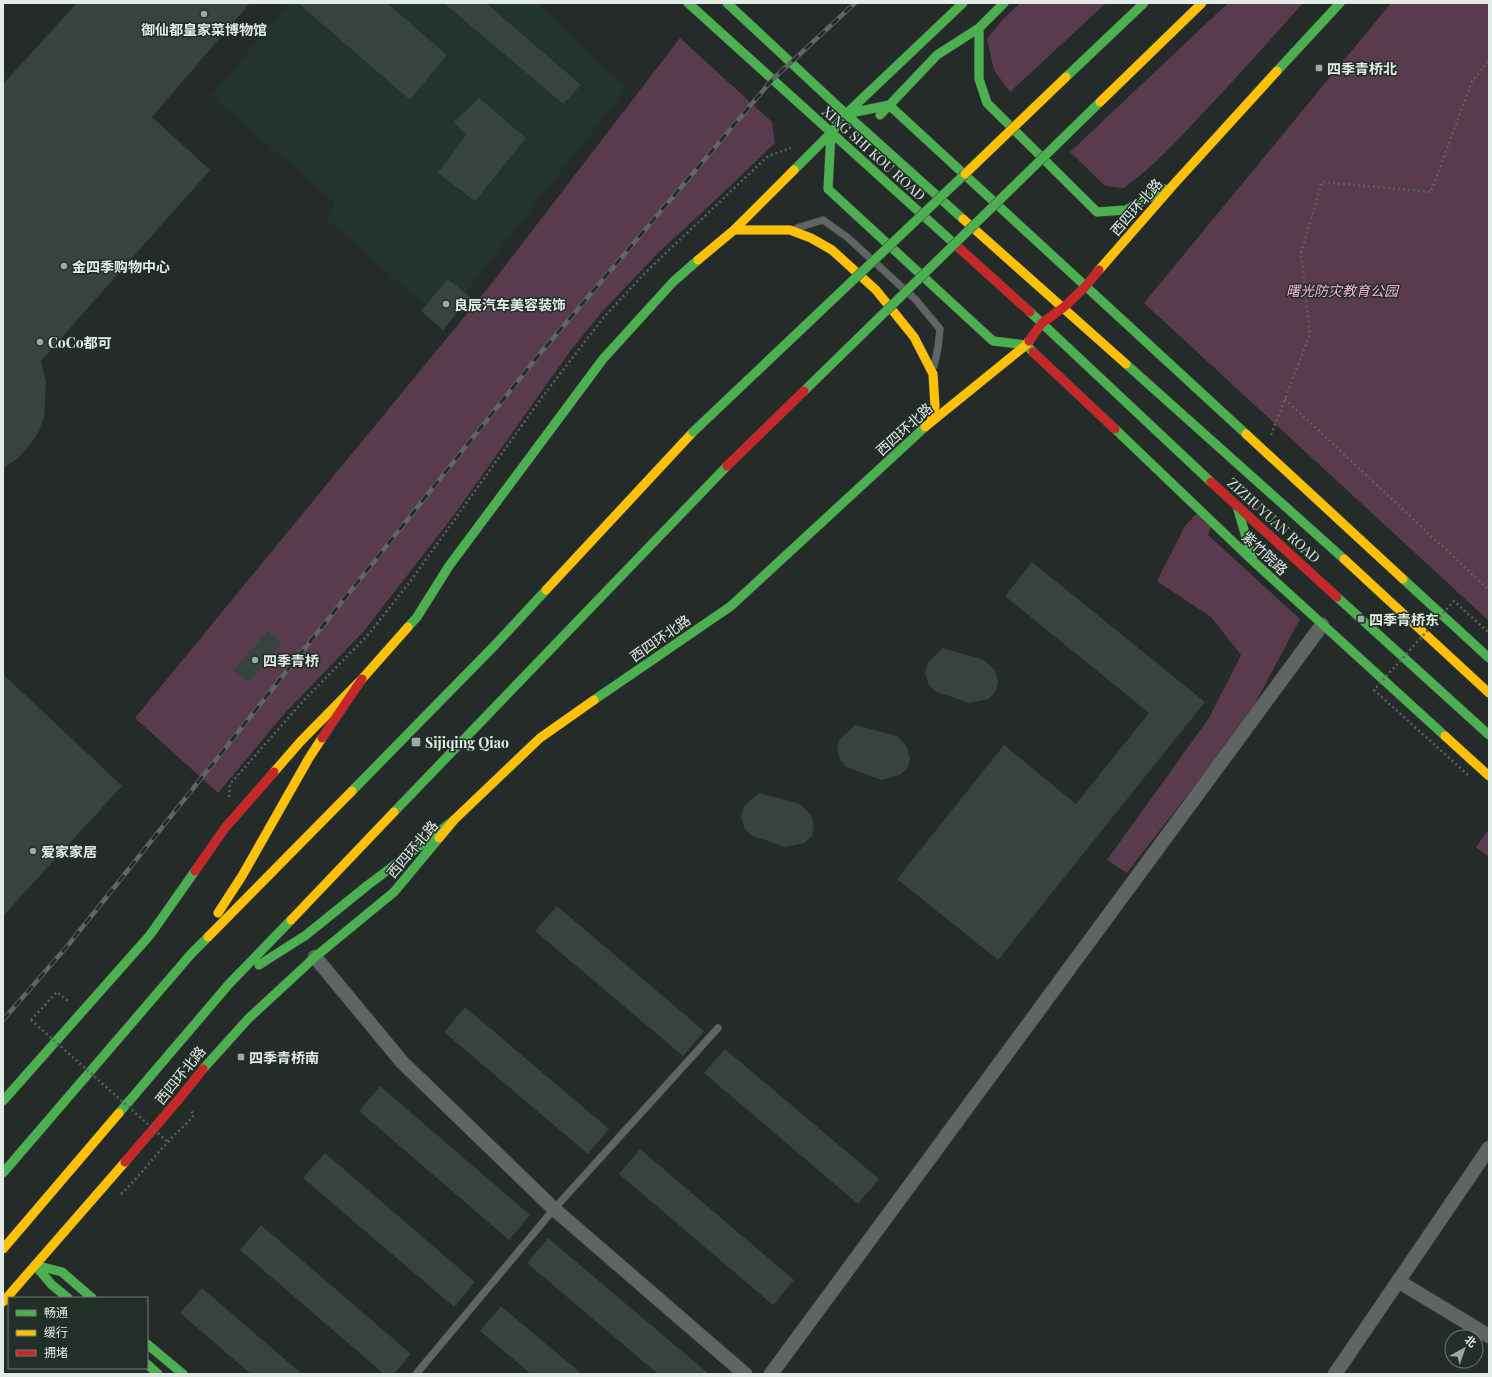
<svg xmlns="http://www.w3.org/2000/svg" width="1492" height="1377" viewBox="0 0 1492 1377" font-family="'Playfair Display','Noto Sans SC',serif">
<style>
.built{fill:#22342b}
.green{fill:#593b4d}
.building{fill:#36433e}
.lines{fill:none;stroke-linecap:round;stroke-linejoin:round}
.lane-casing{stroke:#414644;stroke-width:8}
.street-casing{stroke:#414644;stroke-width:15}
.fast-casing{stroke:#414644;stroke-width:10}
.slow-casing{stroke:#414644;stroke-width:10}
.jam-casing{stroke:#414644;stroke-width:10}
.path{stroke:#5c615f;stroke-width:2.5;stroke-dasharray:2 3;stroke-linecap:butt}
.lane{stroke:#606563;stroke-width:7}
.street{stroke:#606563;stroke-width:14}
.fast{stroke:#4caf50;stroke-width:9}
.slow{stroke:#ffc107;stroke-width:9}
.jam{stroke:#c62828;stroke-width:9}
.rail-casing{stroke:#606664;stroke-width:4.5}
.rail{stroke:#222e28;stroke-width:3;stroke-dasharray:9;stroke-linecap:butt}
.fast-bridge-casing{stroke:#414644;stroke-width:10;stroke-linecap:butt}
.slow-bridge-casing{stroke:#414644;stroke-width:10;stroke-linecap:butt}
.jam-bridge-casing{stroke:#414644;stroke-width:10;stroke-linecap:butt}
.path-bridge{stroke:#5c615f;stroke-width:2.5;stroke-dasharray:2 3;stroke-linecap:butt}
.fast-bridge{stroke:#4caf50;stroke-width:9}
.slow-bridge{stroke:#ffc107;stroke-width:9}
.jam-bridge{stroke:#c62828;stroke-width:9}
.poi-dot{fill:#a0a8a4;stroke:#222e28;stroke-width:1.5}
.labels{text-anchor:middle;dominant-baseline:central;stroke-width:3;stroke-linejoin:round;paint-order:stroke}
.poi-label{font-size:14px;font-weight:bold;fill:#e3ebe7;stroke:#222e28;text-anchor:start}
.street-label{font-size:14px;fill:#e3ebe7;stroke:#222e28}
.park-label{font-size:14px;font-style:italic;fill:#f6b1d9;stroke:#222e28}
</style>
<rect width="100%" height="100%" fill="#252b28"/>
<path class="built" d="M289,3H537L627,88L443,321L326,219L335,203L211,96Z"/>
<path class="green" d="M1020,3H1106L1010,92L994,70L987,39L1003,19Z
M1228,3H1303C1270,40 1237,77 1203,113C1178,140 1153,167 1124,188L1105,186L1070,152Z
M1391,3H1489V285L1487,288L1489,289V621L1144,303Z
M680,38L772,122L775,143L710,205L660,251L602,312L571,350L454,515L364,631L284,714L218,793L135,718L492,283Z
M1197,513L1211,527L1208,535L1300,619L1249,715L1127,873L1107,860L1209,718L1241,655L1211,617L1157,581L1185,526Z
M1489,829V857L1476,847Z"/>
<path class="building" d="M77,3H250L152,117L210,170L41,361L46,381L44,417L39,431L32,442L18,458L3,469V84Z
M298,3H387L447,55L410,100Z
M444,3H486L581,85L563,104Z
M479,98L526,138L475,201L438,173L466,135L454,122Z
M448,279L470,297L443,330L421,311Z
M1032,562L1205,702L998,960L897,879L1004,745L1076,804L1149,713L1005,596Z
M268,631L282,643L248,683L234,670Z
M943,648L984,660L995,670L998,681L996,691L988,699L970,703L934,691L928,683L925,673L928,662Z
M3,674L122,786L3,916Z
M855,725L897,736L907,747L910,758L908,768L900,775L882,780L846,767L840,760L837,749L840,739Z
M759,793L800,804L811,815L814,826L812,836L804,843L785,847L750,835L744,827L741,817L744,806Z
M557,906L704,1031L683,1056L535,931Z
M465,1007L609,1129L588,1154L444,1032Z
M725,1049L879,1179L858,1204L704,1073Z
M380,1086L530,1215L509,1240L359,1111Z
M640,1149L794,1280L773,1305L619,1174Z
M325,1153L475,1282L454,1307L303,1178Z
M261,1225L411,1354L394,1374H384L240,1250Z
M548,1238L709,1374H658L527,1263Z
M202,1288L302,1374H251L180,1313Z
M501,1306L582,1374H531L480,1331Z"/>
<g class="lines">
<defs>
<path id="lane" d="M797,228L823,220L847,237L916,300L940,329L938,348L934,366
M416,1374L554,1209L718,1028"/>
<path id="street" d="M315,957L402,1062L554,1209L745,1374
M1398,1281L1489,1336
M771,1374L1322,625
M1335,1374L1489,1148"/>
<path id="fast" d="M688,3L958,247
M727,3L846,114L963,219
M979,28V79L987,103L1097,212L1126,210L1165,189
M1277,71L1340,3
M846,114L889,105L1246,434
M880,115L937,55L979,28L1004,3
M831,133L828,189L993,341L1026,345L1033,352
M794,170L831,133L846,114L963,3
M1030,312L1211,482
M1126,364L1344,559
M1115,429L1253,561L1445,736
M1237,506L1253,561
M1403,579L1489,658
M1337,597L1489,735
M408,627L417,617L449,566L603,359L673,282L698,260
M594,700L731,606L925,427
M352,791L496,644L546,590
M394,812L727,466
M259,965L306,935L368,885L454,820
M203,1069L248,1019L315,957L394,892L439,838
M3,1101L150,935L195,871
M119,1113L229,984L291,920
M3,1173L191,954L208,937
M35,1265L62,1272L92,1298
M35,1265L52,1285L68,1298
M147,1344L183,1374
M147,1364L158,1374"/>
<path id="slow" d="M963,219L1126,364
M734,230H790L811,238L832,250L876,290L914,337L933,374L935,406L931,422
M698,260L734,230L794,170
M1099,270L1175,183L1277,71
M925,427L1026,345L1029,341
M1246,434L1403,579
M1344,559L1489,693
M546,590L693,432
M1445,736L1489,776
M274,772L301,741L362,679L408,627
M439,838L454,820L540,738L594,700
M218,913L242,876L309,758L322,738
M291,920L394,812
M208,937L352,791
M3,1249L119,1113
M3,1302L125,1162"/>
<path id="jam" d="M958,247L1030,312
M1029,341L1042,323L1064,307L1085,287L1099,270
M1033,352L1115,429
M1211,482L1337,597
M322,738L362,679
M195,871L225,828L274,772
M125,1162L179,1099L203,1069"/>
</defs>
<use href="#lane" class="lane-casing"/>
<use href="#street" class="street-casing"/>
<use href="#fast" class="fast-casing"/>
<use href="#slow" class="slow-casing"/>
<use href="#jam" class="jam-casing"/>
<path class="path" d="M1285,399L1489,590
M1271,435L1310,334L1301,253L1322,182L1431,192L1472,81L1489,61
M229,797L230,784L305,699L368,635L412,579L543,396L604,317L646,272L768,156L791,148
M31,1020L57,992L69,1002
M121,1194C138,1178 152,1159 168,1142C176,1133 186,1125 194,1115L191,1111"/>
<use href="#lane" class="lane"/>
<use href="#street" class="street"/>
<use href="#fast" class="fast"/>
<use href="#slow" class="slow"/>
<use href="#jam" class="jam"/>
<defs>
<path id="rail" d="M3,1020L69,944L538,356L772,80L855,3"/>
</defs>
<use href="#rail" class="rail-casing"/>
<use href="#rail" class="rail"/>
<defs>
<path id="fast-bridge" d="M1066,77L1144,3
M804,391L1100,102
M693,432L965,174"/>
<path id="slow-bridge" d="M1100,102L1202,3
M965,174L1066,77"/>
<path id="jam-bridge" d="M727,466L804,391"/>
</defs>
<use href="#fast-bridge" class="fast-bridge-casing"/>
<use href="#slow-bridge" class="slow-bridge-casing"/>
<use href="#jam-bridge" class="jam-bridge-casing"/>
<path class="path-bridge" d="M1468,775L1374,690L1454,601L1489,633
M31,1020L168,1142"/>
<use href="#fast-bridge" class="fast-bridge"/>
<use href="#slow-bridge" class="slow-bridge"/>
<use href="#jam-bridge" class="jam-bridge"/>
</g>
<g class="poi-dot">
<circle cx="204" cy="14" r="4"/>
<rect x="1315" y="64" width="8" height="8" rx="2"/>
<circle cx="64" cy="266" r="4"/>
<circle cx="446" cy="304" r="4"/>
<circle cx="40" cy="342" r="4"/>
<rect x="1357" y="615" width="8" height="8" rx="2"/>
<circle cx="255" cy="660" r="4"/>
<rect x="411" y="737" width="10" height="10" rx="2"/>
<circle cx="33" cy="851" r="4"/>
<rect x="237" y="1053" width="8" height="8" rx="2"/>
</g>
<g class="labels">
<g class="poi-label">
<text x="204" y="29" text-anchor="middle">御仙都皇家菜博物馆</text>
<text x="1327" y="68">四季青桥北</text>
<text x="72" y="266">金四季购物中心</text>
<text x="454" y="304">良辰汽车美容装饰</text>
<text x="48" y="342">CoCo都可</text>
<text x="1369" y="619">四季青桥东</text>
<text x="263" y="660">四季青桥</text>
<text x="425" y="742">Sijiqing Qiao</text>
<text x="41" y="851">爱家家居</text>
<text x="249" y="1057">四季青桥南</text>
</g>
<g class="street-label">
<text transform="translate(874 153) rotate(42)">XING SHI KOU ROAD</text>
<text transform="translate(1136 207) rotate(-49)">西四环北路</text>
<text transform="translate(904 429) rotate(-42)">西四环北路</text>
<text transform="translate(1274 520) rotate(42)">ZIZHUYUAN ROAD</text>
<text transform="translate(1265 553) rotate(43)">紫竹院路</text>
<text transform="translate(660 638) rotate(-35)">西四环北路</text>
<text transform="translate(412 849) rotate(-50)">西四环北路</text>
<text transform="translate(180 1075) rotate(-51)">西四环北路</text>
</g>
<g class="park-label">
<text x="1342" y="290">曙光防灾教育公园</text>
</g>
</g>
<rect width="1492" height="1377" fill="none" stroke="#e3ebe7" stroke-width="8"/>
<rect x="8" y="1297" width="140" height="72" fill="#222e28" stroke="#6f7a74"/>
<rect x="16" y="1310" width="20" height="6" fill="#4caf50" stroke="#6f7a74"/>
<text x="44" y="1317" font-size="12" fill="#e3ebe7">畅通</text>
<rect x="16" y="1330" width="20" height="6" fill="#ffc107" stroke="#6f7a74"/>
<text x="44" y="1337" font-size="12" fill="#e3ebe7">缓行</text>
<rect x="16" y="1350" width="20" height="6" fill="#c62828" stroke="#6f7a74"/>
<text x="44" y="1357" font-size="12" fill="#e3ebe7">拥堵</text>
<g transform="translate(1464 1349) rotate(40)"><circle r="19" fill="#222e28" stroke="#6f7a74"/>
<path d="M0-3L7 15L0 10L-7 15Z" fill="#a0a8a4"/>
<text y="-6" font-size="11" font-weight="bold" text-anchor="middle" fill="#e3ebe7">北</text>
</g>
</svg>
